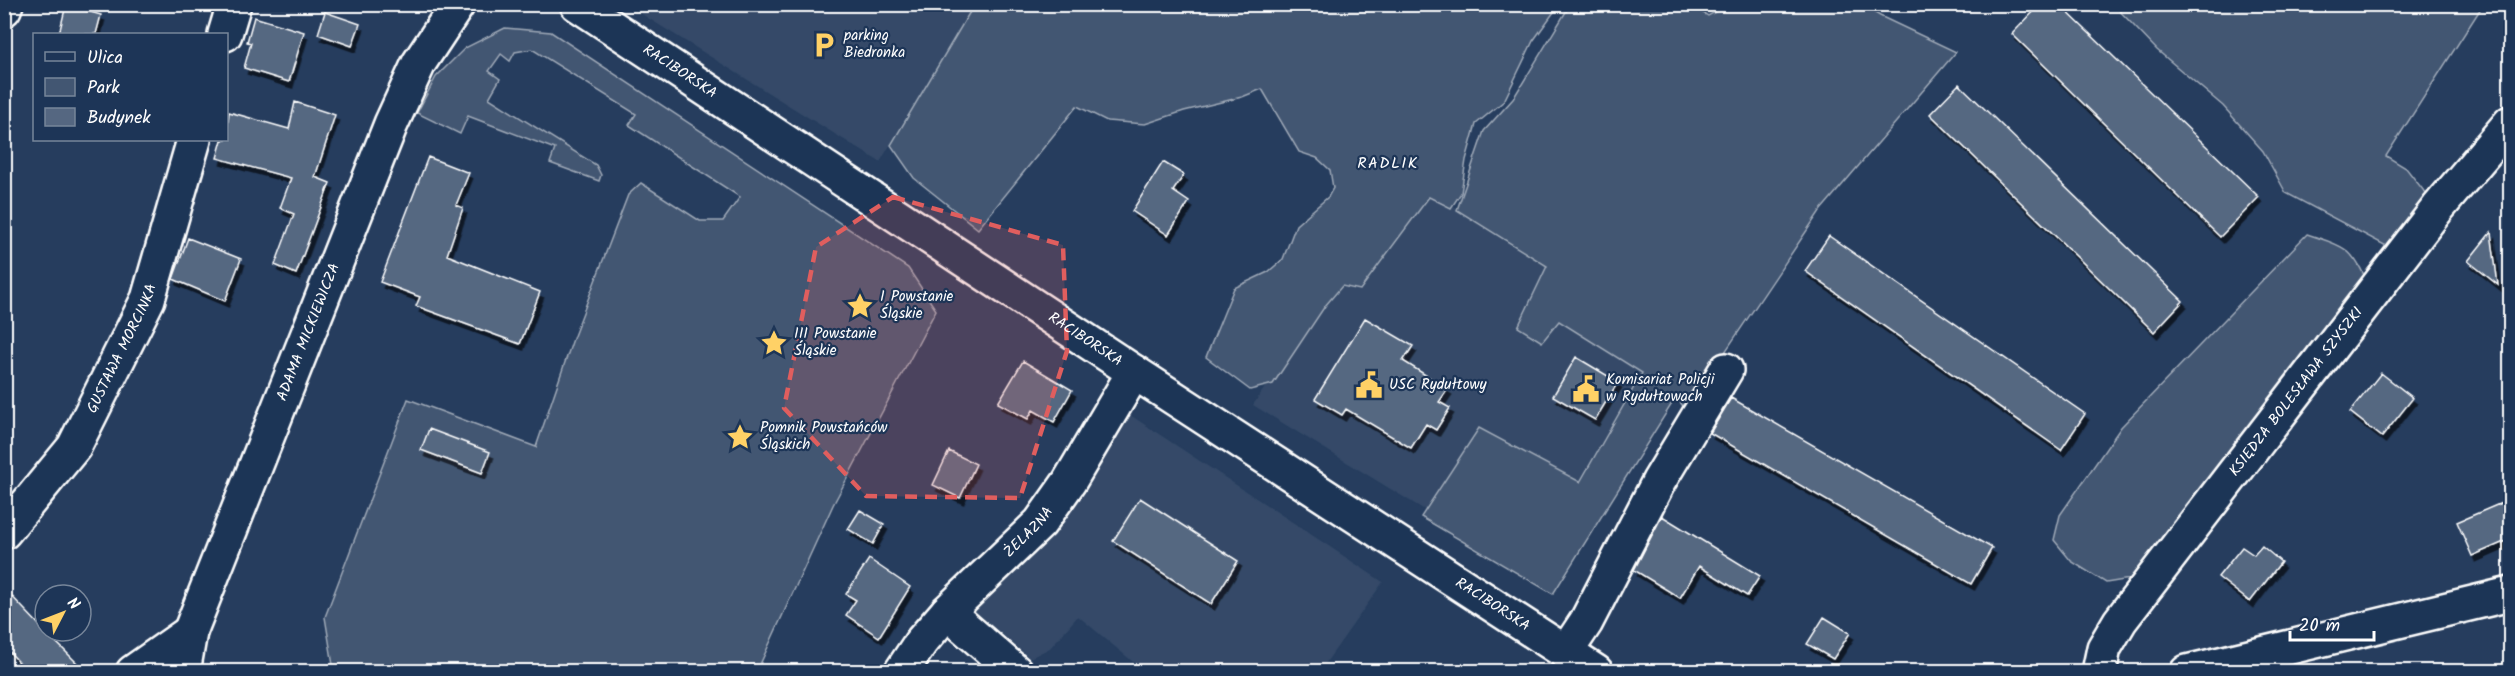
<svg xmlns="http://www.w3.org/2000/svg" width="2515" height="676" viewBox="0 0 2515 676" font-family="Kalam,sans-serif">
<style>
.built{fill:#344a68}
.green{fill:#425672;stroke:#a0aab8;stroke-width:1.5}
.building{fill:#556781;stroke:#fff;stroke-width:1.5;filter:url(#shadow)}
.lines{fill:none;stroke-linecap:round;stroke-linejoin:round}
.minor-casing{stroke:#fff;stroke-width:38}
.major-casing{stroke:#fff;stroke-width:38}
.minor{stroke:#1d3557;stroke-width:33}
.major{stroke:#1d3557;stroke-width:33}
.marked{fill:#e05e5e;fill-opacity:0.2;stroke:#e05e5e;stroke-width:4.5;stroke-dasharray:12 8;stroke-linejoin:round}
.labels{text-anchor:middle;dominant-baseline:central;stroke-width:4.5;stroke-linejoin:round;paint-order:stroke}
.poi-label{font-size:15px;fill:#fff;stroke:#1d3557;text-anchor:start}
.street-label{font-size:15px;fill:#fff;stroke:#1d3557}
.neighbourhood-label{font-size:16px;letter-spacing:1.5px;fill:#fff;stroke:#1d3557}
</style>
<defs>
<filter id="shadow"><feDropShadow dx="3.5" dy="6" stdDeviation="0" flood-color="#0009"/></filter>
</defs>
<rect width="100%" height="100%" fill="#263d5e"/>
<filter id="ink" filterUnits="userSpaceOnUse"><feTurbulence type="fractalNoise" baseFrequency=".0167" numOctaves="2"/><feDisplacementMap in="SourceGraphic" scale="12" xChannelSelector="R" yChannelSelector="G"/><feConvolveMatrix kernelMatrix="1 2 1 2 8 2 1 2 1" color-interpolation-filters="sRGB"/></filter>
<g filter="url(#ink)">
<path class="built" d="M627,5H974L880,162Z
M1424,193L1438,197L1552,264L1541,334L1568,315L1651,372L1579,493L1433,515L1253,405L1333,287Z
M1127,413L1383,582L1320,671H1144L1078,616L1050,648L1030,658L973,609Z"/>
<path class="green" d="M974,5V4L1559,5L1533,41L1504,101L1476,124L1466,160L1461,193L1451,208L1429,197L1360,290L1342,286L1325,306L1273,384L1250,390L1206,357L1234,288L1268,272L1283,259L1296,225L1328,197L1333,188L1330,170L1317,158L1299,152L1262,89L1242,97L1184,111L1145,124L1107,121L1077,106L978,229L914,178L891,145Z
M1570,5H1690L1708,16L1728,5H1862L1880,16L1956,52L1820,211L1686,410L1676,397L1553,594L1421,517L1479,428L1580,482L1642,373L1559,321L1542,342L1518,327L1547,266L1457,210L1484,131L1513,99Z
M2114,5H2483L2386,156L2406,168L2427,195L2392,249L2286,193L2263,151L2223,106L2157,50Z
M505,28L551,32L908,268L936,310L833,505L757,671H334L325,617L408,399L536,447L574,336L628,195L641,183L700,221H723L740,197L629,125L636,114L532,49L515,52L510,61L501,54L489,71L500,79L489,98L596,165L601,175L599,181L550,163L555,149L468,116L460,134L417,113L436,77L465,48Z
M2307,234C2339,245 2350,245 2365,277L2236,449L2130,579L2106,583L2071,561L2054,540L2060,515L2121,427Z"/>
<path class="building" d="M2041,4H2059L2259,197L2220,237L2012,34Z
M66,5L101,15L96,34H59Z
M325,12L360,24L352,46L318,34Z
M254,17L304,32L289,82L244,68L251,43L247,42Z
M1959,84L2183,301L2154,332L1930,114Z
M295,102L335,115L315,177L330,183L296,274L275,265L294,214L280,208L291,178L217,158L222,140H226L229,112L289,129Z
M428,157L469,173L456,205L463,208L447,255L540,292L520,344L416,306L420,297L380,282Z
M1163,162L1184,175L1173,191L1189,202L1168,235L1132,211Z
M2491,232L2498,285L2468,261Z
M1829,236L2085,414L2061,450L1805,271Z
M188,238L241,259L225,301L173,279Z
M1365,318L1413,346L1403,361L1448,389L1439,402L1450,408L1436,430L1426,424L1411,448L1346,409L1342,415L1315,399Z
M1576,357L1618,382L1595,420L1553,396Z
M1023,361L1072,390L1054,422L1033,410L1028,419L998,403Z
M2381,373L2413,398L2382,437L2350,412Z
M1731,398L1992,548L1971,584L1710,433Z
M429,429L490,452L482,473L421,450Z
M949,451L976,464L960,498L933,485Z
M1140,498L1238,561L1211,604L1113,541Z
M2511,499V539L2472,556L2457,522Z
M860,510L884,524L873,544L848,529Z
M1662,516L1760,576L1747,596L1699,566L1680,598L1634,570Z
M2262,546L2281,562L2250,602L2218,577L2242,547L2254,555Z
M869,559L910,587L879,637L846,615L856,600L846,594Z
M4,588L45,631L86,672H28L4,646Z
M1824,617L1850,633L1833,659L1807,644Z"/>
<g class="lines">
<defs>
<g id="minor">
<path d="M4,9L6,4"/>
<path d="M225,34L234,4"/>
<path id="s1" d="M4,532L74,447L148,299L194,140"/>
<path d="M947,612L1016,672"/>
<path d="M1566,652L1586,622L1659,481L1726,370"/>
<path d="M133,672L190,632"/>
<path id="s2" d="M183,672L190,632L391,124L419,63L458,4"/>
<path id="s3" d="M901,672L921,642L947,612L1040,523L1069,482L1134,372"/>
<path id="s4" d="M2099,672L2104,648L2120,621L2438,208L2510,123"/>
<path d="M2187,672L2510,594"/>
</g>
<g id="major">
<path id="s5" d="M577,4L1134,372L1596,672"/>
</g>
</defs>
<use href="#minor" class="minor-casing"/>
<use href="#major" class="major-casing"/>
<use href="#minor" class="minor"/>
<use href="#major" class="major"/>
</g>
</g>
<path class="marked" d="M893,197L1063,245L1067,351L1020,498L866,496L784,408L816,247Z"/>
<defs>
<symbol id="parking-bare" viewBox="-9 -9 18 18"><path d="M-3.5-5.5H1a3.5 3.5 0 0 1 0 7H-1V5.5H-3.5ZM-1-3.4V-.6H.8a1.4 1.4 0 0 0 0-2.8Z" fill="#ffd166" stroke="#1d3557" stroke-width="2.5" paint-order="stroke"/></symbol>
<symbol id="sight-bare" viewBox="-9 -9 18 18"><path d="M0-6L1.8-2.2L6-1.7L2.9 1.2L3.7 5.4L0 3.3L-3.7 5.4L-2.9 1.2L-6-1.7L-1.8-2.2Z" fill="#ffd166" stroke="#1d3557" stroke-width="2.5" paint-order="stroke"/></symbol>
<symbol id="civic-bare" viewBox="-9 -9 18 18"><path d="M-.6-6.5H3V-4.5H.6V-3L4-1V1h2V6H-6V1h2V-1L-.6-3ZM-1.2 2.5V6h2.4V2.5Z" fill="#ffd166" stroke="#1d3557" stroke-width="2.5" paint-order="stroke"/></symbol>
</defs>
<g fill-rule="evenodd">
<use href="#parking-bare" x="805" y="26" width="38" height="38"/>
<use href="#sight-bare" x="841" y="287" width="38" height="38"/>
<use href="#sight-bare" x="755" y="324" width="38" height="38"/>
<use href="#civic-bare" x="1350" y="366" width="38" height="38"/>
<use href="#civic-bare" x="1567" y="370" width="38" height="38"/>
<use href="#sight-bare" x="721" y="418" width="38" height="38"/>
</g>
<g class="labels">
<g class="poi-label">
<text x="844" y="36">parking<tspan x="844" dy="17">Biedronka</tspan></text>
<text x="880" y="297">I Powstanie<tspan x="880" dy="17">Śląskie</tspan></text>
<text x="794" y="334">III Powstanie<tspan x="794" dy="17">Śląskie</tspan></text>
<text x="1606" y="380">Komisariat Policji<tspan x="1606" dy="17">w Rydułtowach</tspan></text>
<text x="1389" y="385">USC Rydułtowy</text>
<text x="760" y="428">Pomnik Powstańców<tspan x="760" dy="17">Śląskich</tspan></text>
</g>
<g class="street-label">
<text stroke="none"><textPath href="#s5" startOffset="123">RACIBORSKA</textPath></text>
<text stroke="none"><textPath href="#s2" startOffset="363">ADAMA MICKIEWICZA</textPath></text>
<text stroke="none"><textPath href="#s5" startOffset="609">RACIBORSKA</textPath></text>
<text stroke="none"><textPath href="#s1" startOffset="220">GUSTAWA MORCINKA</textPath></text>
<text stroke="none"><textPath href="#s4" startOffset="345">KSIĘDZA BOLESŁAWA SZYSZKI</textPath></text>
<text stroke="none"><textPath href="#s3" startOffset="190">ŻELAZNA</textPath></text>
<text stroke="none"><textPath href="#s5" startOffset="1095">RACIBORSKA</textPath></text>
</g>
<g class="neighbourhood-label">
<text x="1388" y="163">RADLIK</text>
</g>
</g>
<rect width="2515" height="676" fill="none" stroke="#1d3557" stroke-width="24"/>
<rect x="12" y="12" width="2491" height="652" fill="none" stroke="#fff" stroke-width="2" filter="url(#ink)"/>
<rect x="33" y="33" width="195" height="108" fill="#1d3557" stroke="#77869a" stroke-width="1.5"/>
<rect x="45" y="52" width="30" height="9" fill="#1d3557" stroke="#77869a" stroke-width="1.5"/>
<text x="87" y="63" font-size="18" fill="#ffffff">Ulica</text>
<rect x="45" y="78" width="30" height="18" fill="#425672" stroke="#77869a" stroke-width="1.5"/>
<text x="87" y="93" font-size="18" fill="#ffffff">Park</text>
<rect x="45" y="108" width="30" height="18" fill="#556781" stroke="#77869a" stroke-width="1.5"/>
<text x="87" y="123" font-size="18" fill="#ffffff">Budynek</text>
<g transform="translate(63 613) rotate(48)"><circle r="28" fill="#1d3557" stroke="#77869a" stroke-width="1.5"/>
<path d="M0-4.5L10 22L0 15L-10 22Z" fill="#ffd166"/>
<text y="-9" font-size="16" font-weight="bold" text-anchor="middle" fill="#ffffff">N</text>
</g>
<path d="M2290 631v9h84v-9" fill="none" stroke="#ffffff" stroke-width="3"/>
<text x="2299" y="631" font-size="18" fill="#ffffff" stroke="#1d3557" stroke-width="4.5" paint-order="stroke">20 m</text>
</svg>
